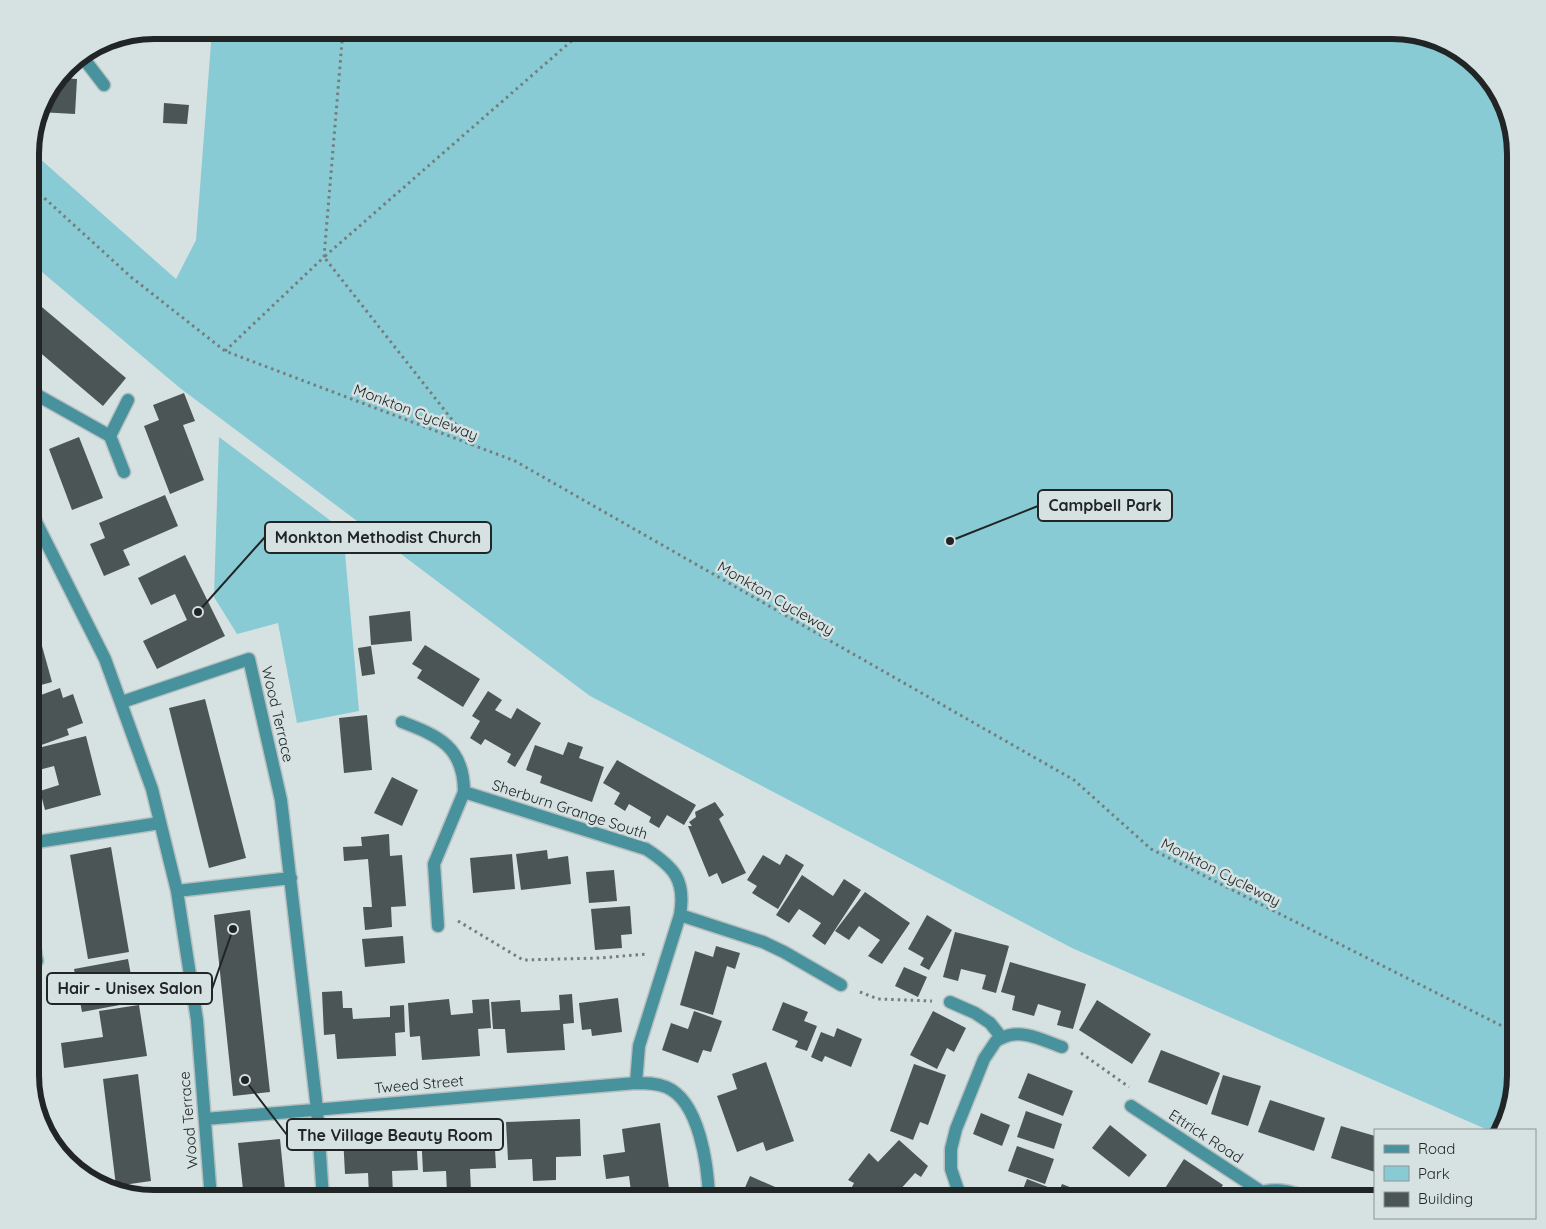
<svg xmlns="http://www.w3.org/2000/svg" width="1546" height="1229" viewBox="0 0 1546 1229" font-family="Quicksand,sans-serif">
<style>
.green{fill:#89cbd5}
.building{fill:#4b5556}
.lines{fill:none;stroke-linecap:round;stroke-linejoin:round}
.minor-casing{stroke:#b5bfc0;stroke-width:15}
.path{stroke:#757d7d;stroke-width:3;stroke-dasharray:2.5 4;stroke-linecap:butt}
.minor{stroke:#47929c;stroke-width:12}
.labels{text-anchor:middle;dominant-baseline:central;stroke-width:5;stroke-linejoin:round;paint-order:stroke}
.street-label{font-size:15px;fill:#212525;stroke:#d6e1e2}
.rim{fill:none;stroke:#212525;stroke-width:6}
.leader{fill:none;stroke:#212525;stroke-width:2}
.callout-dot{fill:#212525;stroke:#d6e1e2;stroke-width:2}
.callout{fill:#d6e1e2;stroke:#212525;stroke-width:2}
.callout-label{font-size:16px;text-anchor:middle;font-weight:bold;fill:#212525}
</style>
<rect width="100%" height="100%" fill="#d6e1e2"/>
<path class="green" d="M212,30H1392L1432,37L1474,61L1503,99L1516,154V1075L1507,1122L1502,1130H1488L1072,948L590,696L180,388L30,262V150L176,279L196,240Z
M219,437L343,530L359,711L297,723L278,623L237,634L214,597Z"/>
<path class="building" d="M59,78L77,79L75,114L39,112L43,99Z
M164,103L189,105L187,124L163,123Z
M30,297L126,378L103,406L30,344Z
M184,393L195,421L183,425L204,480L170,494L144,426L159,420L153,405Z
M79,437L103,498L72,510L49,449Z
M165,495L178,526L123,550L130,565L104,576L90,544L105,538L99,523Z
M185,555L225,636L157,669L143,641L187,620L175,594L151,605L138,578Z
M410,611L412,641L371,645L369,616Z
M37,628L52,682L30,688V629Z
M425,645L480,679L463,707L417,678L422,670L412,664Z
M371,646L375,674L362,676L358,648Z
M60,688L63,698L73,694L83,723L67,729L69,735L36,747L30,731V699Z
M488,691L502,700L495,710L511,719L517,708L541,723L515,767L507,762L511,754L485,739L481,745L470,738L480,721L472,716Z
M205,699L246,858L209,868L169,708Z
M367,715L372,770L344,773L339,718Z
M86,736L101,795L45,810L40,791L59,785L54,766L35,771L30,750Z
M568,742L583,747L579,758L604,767L592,802L540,783L542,776L526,770L535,745L563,755Z
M617,760L696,805L684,825L667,815L659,828L649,822L651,817L629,804L625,811L614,804L620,793L603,783Z
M392,777L418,790L402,826L374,813Z
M715,802L724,815L719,819L746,873L722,884L717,873L709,877L688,826H692L689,822L696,817L695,812Z
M389,834L390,856L402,855L406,906L391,907L392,927L365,930L363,907H372L368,859L344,861L343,847L362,846L361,837Z
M111,847L129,952L88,959L70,855Z
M547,850L548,859L568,856L571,884L521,890L516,854Z
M512,854L515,889L473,893L470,858Z
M786,854L804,865L778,909L752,893L757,886L747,880L763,855L780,865Z
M614,870L617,901L589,903L586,872Z
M802,875L833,896L844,879L861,890L825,945L812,936L821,923L799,909L789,923L776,915Z
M865,892L910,923L882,964L868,956L880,940L859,926L849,940L835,931Z
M630,906L632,934L621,935L622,948L595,950L591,909Z
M250,910L270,1092L233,1096L214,915Z
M927,915L952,930L929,970L920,965L924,958L908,949Z
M955,932L1009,946L996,993L982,989L986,975L961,969L958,981L943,977Z
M403,936L405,963L365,967L362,939Z
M716,946L740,953L735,969L727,966L713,1015L680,1005L695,951L713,957Z
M128,959L136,1002L82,1012L74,969Z
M1010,962L1086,984L1073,1029L1057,1025L1061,1011L1038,1004L1034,1016L1012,1010L1015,996L1001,992Z
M904,967L927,977L918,997L895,986Z
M342,991L343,1008H352L353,1019L390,1017V1006L404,1005L405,1032L395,1033L396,1056L337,1059L335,1034L324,1035L322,992Z
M572,994L574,1023L563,1024L565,1050L507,1053L505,1029H493L491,1002L520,1000L521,1012L560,1010L559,995Z
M618,998L622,1032L592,1036L591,1029L582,1030L579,1003Z
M449,999L451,1015L473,1013L472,1000L489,999L491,1028L478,1029L480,1056L422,1060L420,1036L410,1037L408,1003Z
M1097,1000L1151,1034L1132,1064L1079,1030Z
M783,1002L808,1012L804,1021L817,1026L807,1051L795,1047L798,1041L772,1030Z
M139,1005L147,1056L64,1068L61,1043L103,1037L99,1011Z
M694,1011L722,1021L711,1052L703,1050L698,1063L662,1050L671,1023L688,1029Z
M933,1011L966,1028L954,1052L947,1048L937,1069L910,1055Z
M837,1028L862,1039L851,1067L825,1056L822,1062L811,1057L821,1032L834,1037Z
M1161,1050L1220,1073L1207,1105L1148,1082Z
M766,1062L794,1141L766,1151L763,1142L737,1152L717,1096L737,1089L732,1074Z
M914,1064L946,1075L928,1125L920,1122L913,1140L890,1131Z
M1028,1073L1073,1091L1063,1116L1018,1098Z
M138,1074L151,1181L116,1186L103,1079Z
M1223,1075L1261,1086L1248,1126L1211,1114Z
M1270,1100L1325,1118L1314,1151L1258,1132Z
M1026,1111L1062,1124L1054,1149L1017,1137Z
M981,1113L1010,1125L1002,1146L973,1134Z
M580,1119L581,1156L556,1157V1180L533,1181L532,1159L508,1160L506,1122Z
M660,1123L670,1196L650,1199H632L629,1176L606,1179L603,1155L625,1152L622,1129Z
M1110,1125L1147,1155L1129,1177L1092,1148Z
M1341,1126L1375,1136V1172L1331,1158Z
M494,1130L496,1168L470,1169L471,1192L447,1193L446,1171L423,1172L421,1133Z
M416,1133L418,1170L392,1171L393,1195H369L368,1173L345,1174L343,1136Z
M280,1139L286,1199H244L238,1143Z
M899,1140L928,1166L921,1177L915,1173L899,1191L904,1196L901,1199H892L880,1191L877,1199H846L854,1183L848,1180L869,1153L878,1162Z
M1017,1146L1054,1159L1045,1184L1008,1171Z
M1184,1159L1223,1185L1215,1197L1204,1189L1198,1199H1158Z
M750,1176L782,1190L778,1199H740Z
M1027,1179L1053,1189L1049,1199H1019Z
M1062,1184L1100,1199H1056Z"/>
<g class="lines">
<defs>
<path id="minor" d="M81,55L104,85
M30,391L110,436L124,472
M110,436L128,400
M30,510L105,659L152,789L177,891L197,1020L211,1199
M122,702L249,659L281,800L317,1109L323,1199
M402,722C439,736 464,747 464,792L434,864L438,926
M464,792L646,849C674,867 686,880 680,915L639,1046L636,1083
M30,843L160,823
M177,891L291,878
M680,915L763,942L784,952L841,985
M30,926L37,961
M950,1002L975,1013L990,1023L1002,1038C1021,1028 1044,1041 1062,1047
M1131,1106L1262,1192C1280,1187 1295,1193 1312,1199
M205,1119L636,1083C646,1083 656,1083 666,1087C700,1101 708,1167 709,1199
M940,1199L958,1190
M964,1199L958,1190L951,1169V1149L956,1129L984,1059L996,1041L1002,1038"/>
</defs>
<use href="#minor" class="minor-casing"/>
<path class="path" d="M30,185L131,277L225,351L515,461L1074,780L1151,849L1516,1033
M225,351L324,257L343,30
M472,445L324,257L584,30
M458,921L523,960L599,958L648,954
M860,992L878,999L932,1001
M1081,1053L1129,1087"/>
<use href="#minor" class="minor"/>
</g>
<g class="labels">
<g class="street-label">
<text transform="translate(416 412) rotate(21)">Monkton Cycleway</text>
<text transform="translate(776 598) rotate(30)">Monkton Cycleway</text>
<text transform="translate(278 714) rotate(77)">Wood Terrace</text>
<text transform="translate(570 809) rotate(18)">Sherburn Grange South</text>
<text transform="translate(1221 872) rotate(27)">Monkton Cycleway</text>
<text transform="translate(419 1084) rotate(-5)">Tweed Street</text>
<text transform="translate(188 1120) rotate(-95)">Wood Terrace</text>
<text transform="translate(1206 1136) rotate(33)">Ettrick Road</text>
</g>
</g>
<path d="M0 0H1546V1229H0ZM154 39H1392A115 115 0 0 1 1507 154V1075A115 115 0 0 1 1392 1190H154A115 115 0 0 1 39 1075V154A115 115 0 0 1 154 39Z" fill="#d6e1e2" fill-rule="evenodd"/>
<path class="rim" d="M154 39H1392A115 115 0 0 1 1507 154V1075A115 115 0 0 1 1392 1190H154A115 115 0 0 1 39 1075V154A115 115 0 0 1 154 39Z"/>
<path class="leader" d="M950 541L1038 506M198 612L265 537M233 929L212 989M245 1080L287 1135"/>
<g class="callout-dot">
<circle cx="950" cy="541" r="5"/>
<circle cx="198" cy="612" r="5"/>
<circle cx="233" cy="929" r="5"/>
<circle cx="245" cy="1080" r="5"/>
</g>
<g class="callout">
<rect x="1038" y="490" width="134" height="31" rx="5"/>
<rect x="265" y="522" width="226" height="31" rx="5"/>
<rect x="47" y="973" width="165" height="31" rx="5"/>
<rect x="287" y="1119" width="216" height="31" rx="5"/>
</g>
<g class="callout-label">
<text x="1105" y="511">Campbell Park</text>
<text x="378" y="543">Monkton Methodist Church</text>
<text x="130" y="994">Hair - Unisex Salon</text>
<text x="395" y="1141">The Village Beauty Room</text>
</g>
<rect x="1374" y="1129" width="162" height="90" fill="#d6e1e2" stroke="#8e9696"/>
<rect x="1384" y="1145" width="25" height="8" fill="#47929c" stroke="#8e9696"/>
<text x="1418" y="1154" font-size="15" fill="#212525">Road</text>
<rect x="1384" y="1166" width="25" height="15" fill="#89cbd5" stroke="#8e9696"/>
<text x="1418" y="1179" font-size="15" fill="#212525">Park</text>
<rect x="1384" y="1192" width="25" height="15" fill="#4b5556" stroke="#8e9696"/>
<text x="1418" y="1204" font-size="15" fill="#212525">Building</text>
</svg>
